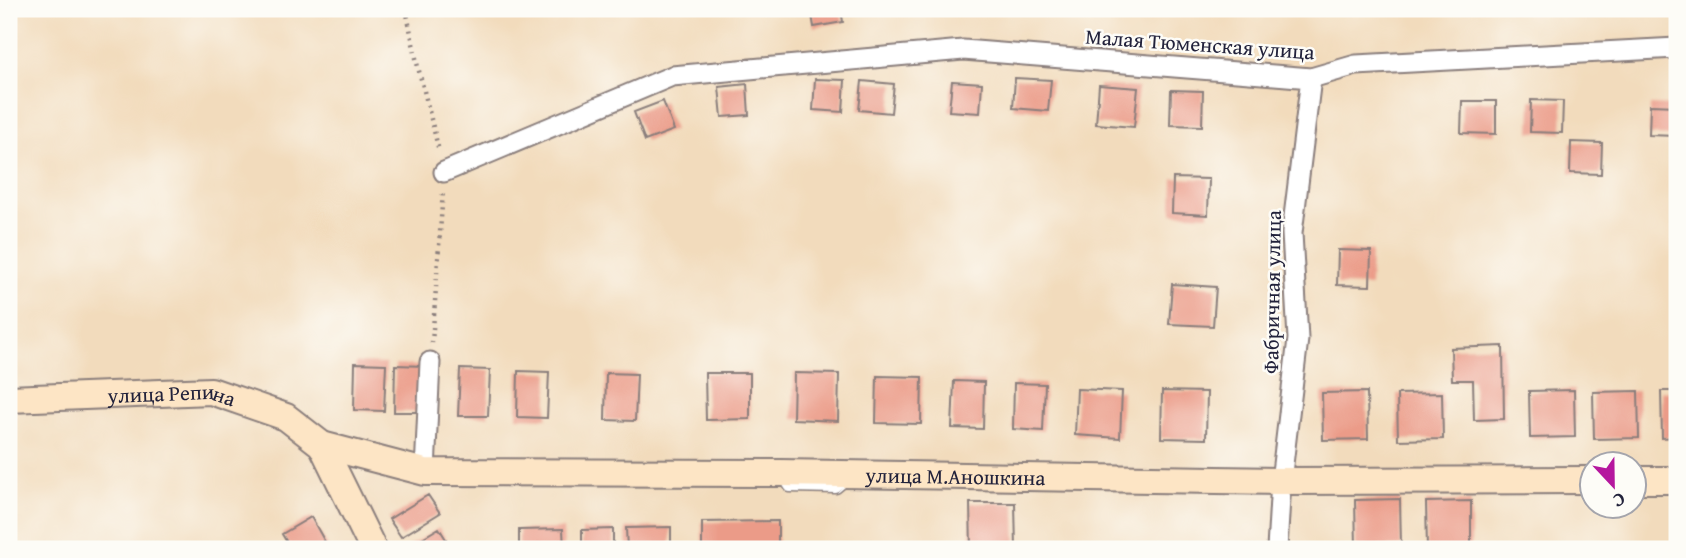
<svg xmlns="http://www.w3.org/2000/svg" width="1686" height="558" viewBox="0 0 1686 558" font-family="'Gentium Book Plus',serif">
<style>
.building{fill:#eb9b88}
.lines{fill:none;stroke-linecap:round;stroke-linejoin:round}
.lane-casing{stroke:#8a7e7c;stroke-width:13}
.street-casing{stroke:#8a7e7c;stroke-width:23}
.secondary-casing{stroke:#8a7e7c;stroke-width:30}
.path{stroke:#8a7e7c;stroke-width:4.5;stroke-dasharray:2 5;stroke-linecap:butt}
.lane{stroke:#fff;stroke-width:10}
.street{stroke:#fff;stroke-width:19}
.secondary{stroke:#fde5c5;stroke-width:26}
.labels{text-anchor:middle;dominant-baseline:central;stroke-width:5;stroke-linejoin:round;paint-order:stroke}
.street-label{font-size:21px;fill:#22223b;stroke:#fdfcf7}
</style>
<rect width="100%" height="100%" fill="#fdfcf7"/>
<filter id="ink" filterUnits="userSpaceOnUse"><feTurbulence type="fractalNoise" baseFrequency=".0143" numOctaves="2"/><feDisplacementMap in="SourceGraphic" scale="14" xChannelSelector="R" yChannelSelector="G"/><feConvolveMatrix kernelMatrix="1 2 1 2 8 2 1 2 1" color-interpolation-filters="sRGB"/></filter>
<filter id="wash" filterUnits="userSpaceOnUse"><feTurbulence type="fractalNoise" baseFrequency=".00686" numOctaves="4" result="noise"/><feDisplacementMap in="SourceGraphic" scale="28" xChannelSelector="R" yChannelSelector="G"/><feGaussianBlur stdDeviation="1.57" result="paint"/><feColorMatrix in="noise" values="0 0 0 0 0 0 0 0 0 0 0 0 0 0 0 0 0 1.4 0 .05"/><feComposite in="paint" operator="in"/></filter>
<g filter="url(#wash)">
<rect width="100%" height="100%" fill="#f2dbbc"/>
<g id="blocks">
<path class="building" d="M811,9H841L843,22L814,27Z
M921,9H955V14H921Z
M1015,78L1051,80L1048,111L1013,108Z
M815,79L845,80L843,112L813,110Z
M862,81L894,84L891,113L859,110Z
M952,81L982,83L980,113L949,111Z
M747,84L749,115L722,117L719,87Z
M1099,85L1138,88L1134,127L1096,124Z
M1171,90L1203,91L1202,126L1170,125Z
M1531,100L1563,101L1562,133L1530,132Z
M663,101L674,130L645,141L634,112Z
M1462,101H1496V134L1461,133Z
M1650,105L1677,106L1676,136L1649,135Z
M1571,142L1602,143L1601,174L1570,173Z
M1173,178L1209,179L1208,215L1172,213Z
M1338,250L1371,251L1370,286L1337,285Z
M1172,284L1216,287L1213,326L1169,324Z
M1503,346L1504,419L1474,420L1473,380H1452L1451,348Z
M355,363L386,364L384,411L354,410Z
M395,365L425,366L424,412H394Z
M460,369L490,370L488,416H458Z
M518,371L549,372L547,418L517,417Z
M606,373L637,374L635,421L605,420Z
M705,373H750V419L706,420Z
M794,373L839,374L838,421L793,419Z
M877,376L922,377L921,424L876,423Z
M954,381L984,382L983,429L952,428Z
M1014,383L1045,384L1043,431L1013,429Z
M1077,389L1122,391L1120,438L1075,435Z
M1574,390L1575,437L1530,438L1529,391Z
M1162,391L1207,392L1206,439L1161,438Z
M1638,391L1639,438L1594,439L1593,392Z
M1661,391H1677V437L1662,438Z
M1367,392L1368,439L1323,440L1322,393Z
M1442,393L1443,439L1398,440L1397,394Z
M428,495L440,513L401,537L389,519Z
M1400,499L1401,546L1356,547L1355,500Z
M1471,501V548L1427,549L1426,502Z
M970,503H1015L1016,549H971Z
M311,517L329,549H291L282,534Z
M778,521V549H702V522Z
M671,527V549H627L626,528Z
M439,528L452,549H410L409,546Z
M563,529L564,549H519V530Z
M613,529V549H582V530Z"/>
</g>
</g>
<g filter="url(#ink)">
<use href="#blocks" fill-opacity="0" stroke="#8a7e7c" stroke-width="2"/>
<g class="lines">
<defs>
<path id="lane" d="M783,476L790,487L836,488L847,479"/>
<path id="street" d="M444,172L672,76L963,50L1311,78L1356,65L1677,48
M425,472L430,362
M1277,549L1281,481L1298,339L1292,233L1311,78"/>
<g id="secondary">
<path id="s1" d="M9,399L211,391L286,417L322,445L425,472L781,473L1281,481L1592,480"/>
<path d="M322,445L373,549"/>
<path d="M1634,480H1677"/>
</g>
</defs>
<use href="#lane" class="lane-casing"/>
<use href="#street" class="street-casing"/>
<use href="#secondary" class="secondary-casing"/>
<path class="path" d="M406,9L417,63L439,151
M432,343L443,191"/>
<use href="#lane" class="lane"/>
<use href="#street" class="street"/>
<use href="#secondary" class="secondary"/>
</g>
</g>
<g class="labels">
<g class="street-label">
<text transform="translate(1200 44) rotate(4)">Малая Тюменская улица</text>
<text transform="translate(1272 292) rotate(-89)">Фабричная улица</text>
<text stroke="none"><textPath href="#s1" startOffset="163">улица Репина</textPath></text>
<text stroke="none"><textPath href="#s1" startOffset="964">улица М.Аношкина</textPath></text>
</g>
</g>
<rect width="1686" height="558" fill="none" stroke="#fdfcf7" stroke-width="35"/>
<g transform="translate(1613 485) rotate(158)"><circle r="33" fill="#fdfcf7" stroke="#a5a5ac" stroke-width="2"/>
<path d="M0-5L12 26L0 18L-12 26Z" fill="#b5179e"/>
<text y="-10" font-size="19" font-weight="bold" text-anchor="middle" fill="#22223b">С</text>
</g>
</svg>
